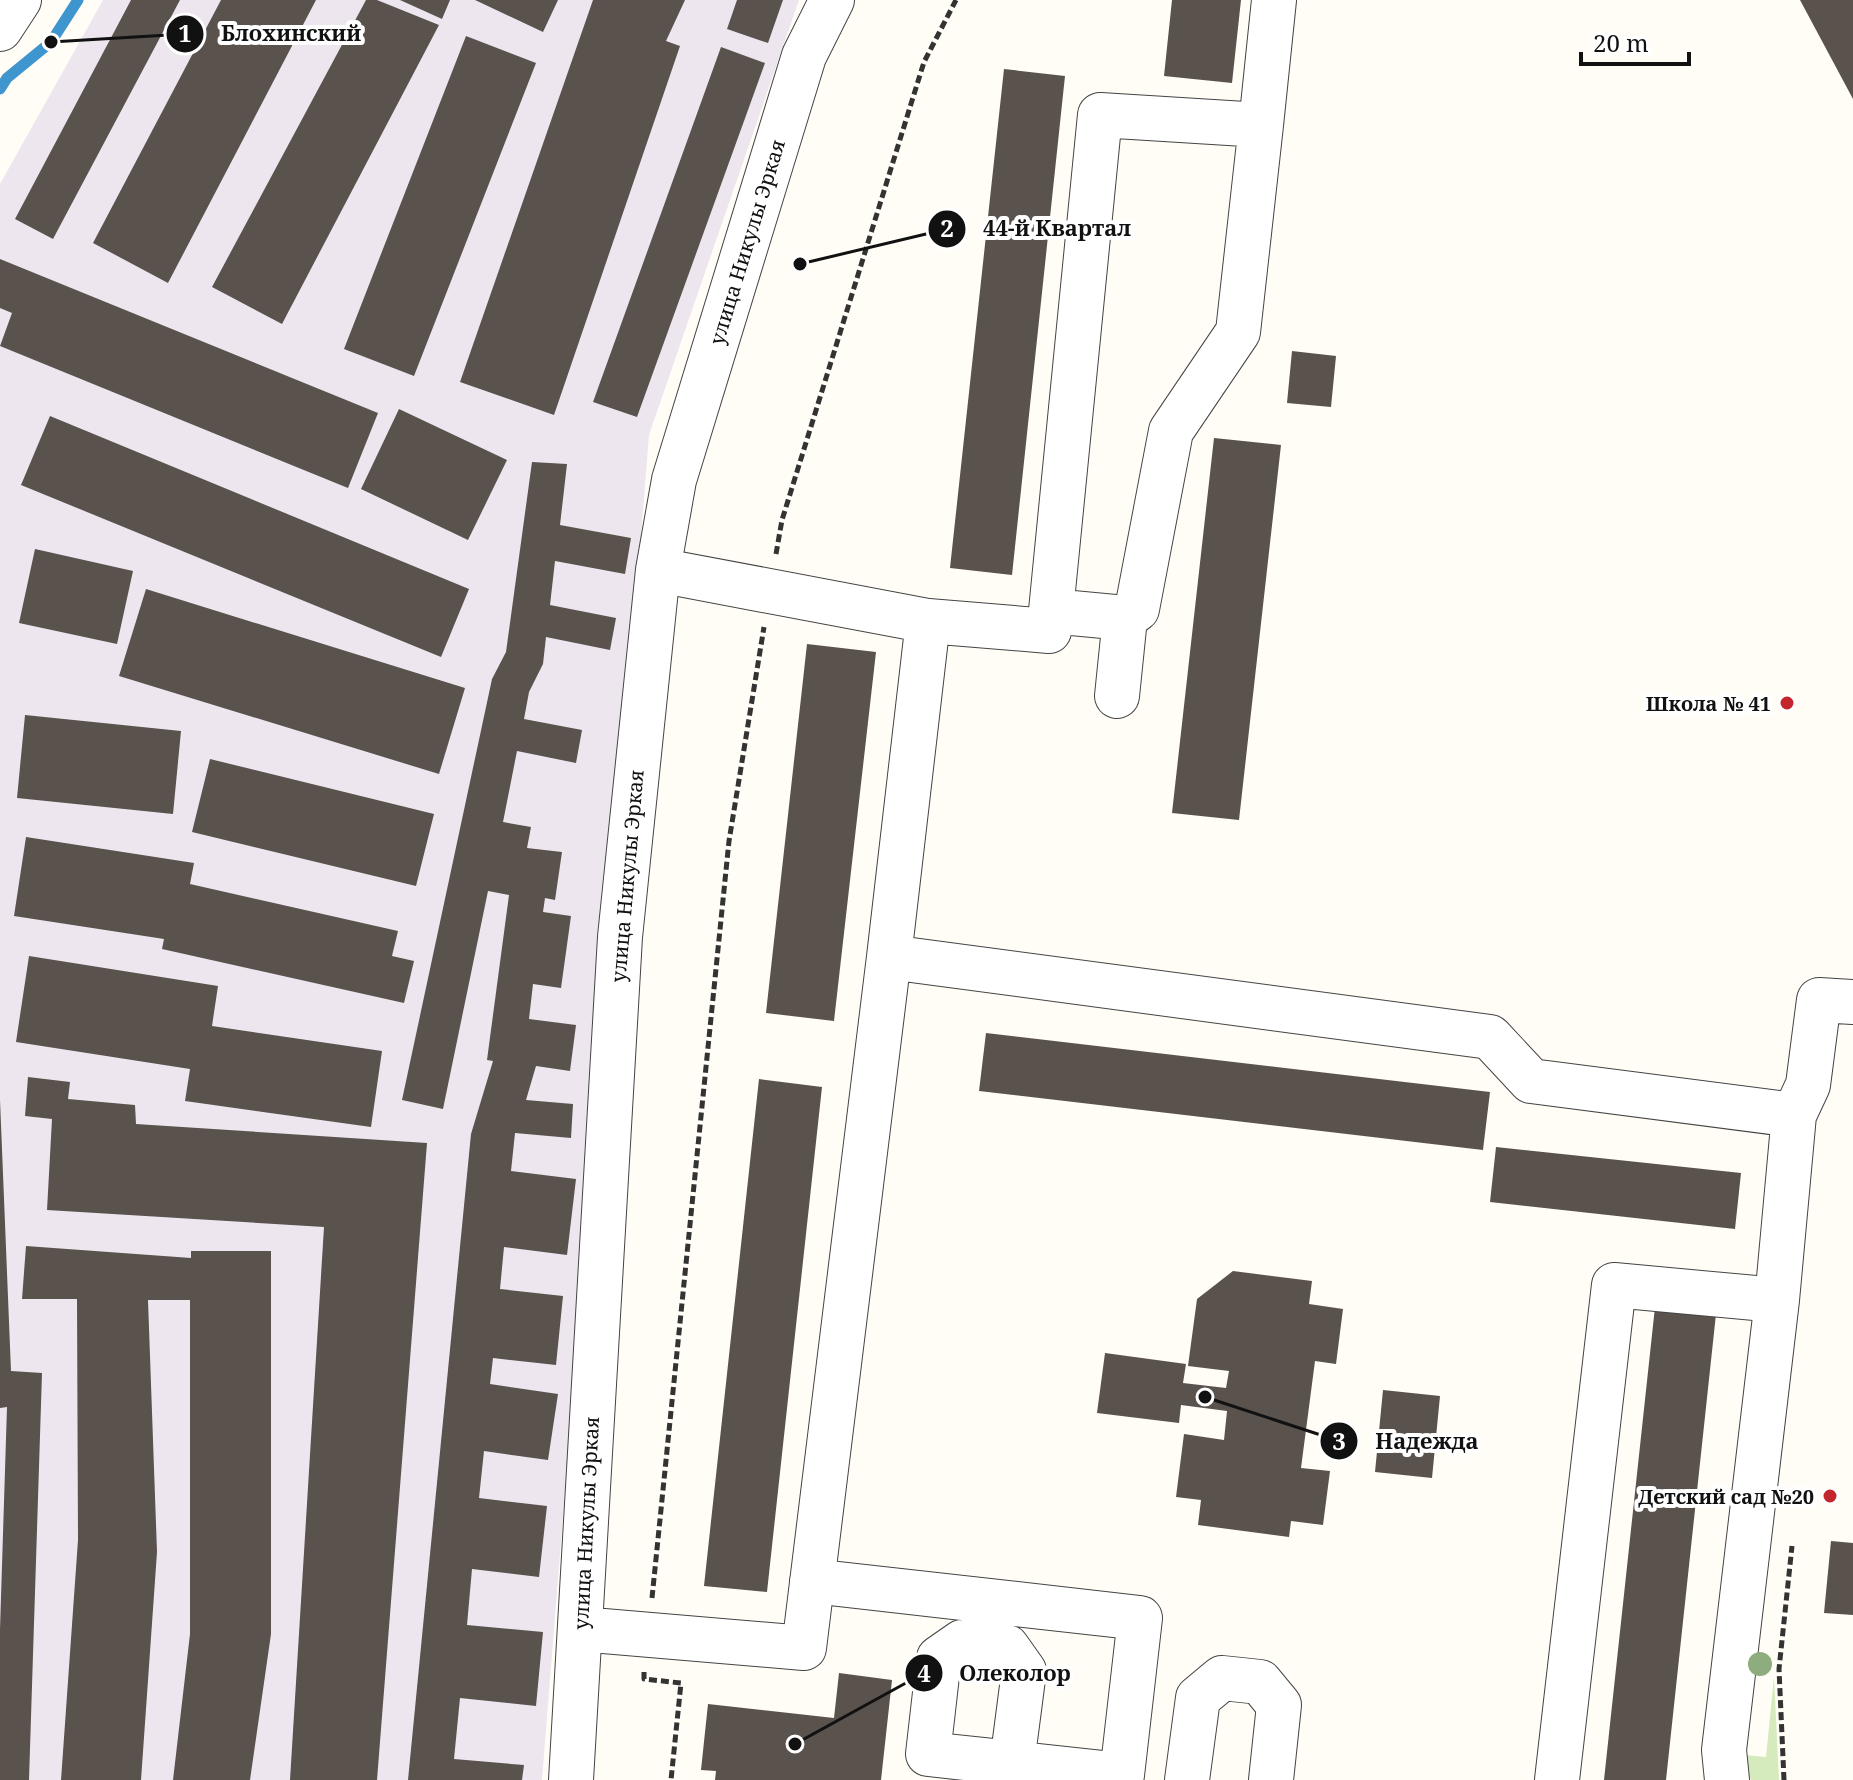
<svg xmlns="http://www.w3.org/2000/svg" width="1853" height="1780" viewBox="0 0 1853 1780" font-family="'Noto Serif',serif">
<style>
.industrial{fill:#eee6ef}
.green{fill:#d5ebbd}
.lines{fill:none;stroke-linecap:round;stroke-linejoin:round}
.stream{stroke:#3f96cf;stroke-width:11}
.building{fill:#5a524d}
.minor-casing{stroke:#444;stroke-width:46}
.path{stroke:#333;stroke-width:5;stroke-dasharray:8 4;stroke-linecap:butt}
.minor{stroke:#fff;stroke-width:44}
.tree{fill:#8dad7f}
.poi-dot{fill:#c4262e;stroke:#fff;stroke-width:3}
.labels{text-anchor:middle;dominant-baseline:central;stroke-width:8;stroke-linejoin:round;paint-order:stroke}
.street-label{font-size:20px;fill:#111;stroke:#fff}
.poi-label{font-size:20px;font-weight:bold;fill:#111;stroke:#fff;text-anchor:end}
.leader{fill:none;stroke:#111;stroke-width:3}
.callout-dot{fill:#111;stroke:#fff;stroke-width:3}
.mark-label{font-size:24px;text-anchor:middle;font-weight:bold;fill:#fff}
.callout-label{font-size:22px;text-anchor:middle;font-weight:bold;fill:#111;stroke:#fff;stroke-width:8;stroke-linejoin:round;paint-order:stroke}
</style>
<rect width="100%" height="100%" fill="#fffdf5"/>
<path class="industrial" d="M103,0H799L649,435L542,1780H0V184Z"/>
<path class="green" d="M1774,1677L1779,1780H1751L1744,1764V1755L1766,1757Z"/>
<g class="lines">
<path class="stream" d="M0,89L7,78L51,42L78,0"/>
</g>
<path class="building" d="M131,0H180L53,239L15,219Z
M221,0H316L168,283L93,243Z
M366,0H377L439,25L282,324L212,287Z
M400,0H450L442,19Z
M475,0H558L543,32Z
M593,0H685L666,41L680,46L554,415L460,382Z
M737,0H783L768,43L727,29Z
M1172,0H1241L1232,83L1164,76Z
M1800,0H1853V99Z
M466,36L536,63L414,376L344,349Z
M721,47L765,63L637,417L593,402Z
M1004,69L1065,76L1012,575L950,568Z
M0,259L378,413L348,488L0,346L12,313L0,308Z
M1292,351L1336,356L1331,407L1287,403Z
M399,409L507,460L468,540L361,489Z
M50,416L469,589L441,657L21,485Z
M1214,438L1281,445L1239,820L1172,813Z
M532,462L567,464L560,525L631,538L625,574L555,561L550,605L616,618L610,650L546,637L543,664L529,692L524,719L582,730L576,763L517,751L503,822L531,827L527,848L562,852L555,900L545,898L543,912L571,916L561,988L533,984L529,1019L576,1025L570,1071L536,1066L526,1100L573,1104L571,1138L515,1133L511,1171L576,1179L567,1255L504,1247L500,1289L563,1296L556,1365L493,1358L490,1384L558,1394L548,1460L484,1451L479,1498L547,1506L539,1577L472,1569L467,1625L543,1632L536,1706L460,1698L454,1759L524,1765L522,1780H408L471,1134L493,1061L487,1060L509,895L488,891L443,1109L402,1100L492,679L506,652Z
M35,549L133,571L117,644L19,623Z
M146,589L465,688L439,774L119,676Z
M807,644L876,652L834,1021L766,1013Z
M25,715L181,731L173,814L17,798Z
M210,759L434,814L416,886L192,832Z
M26,837L194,863L190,884L398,931L392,956L414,961L404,1003L162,949L164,939L14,916Z
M29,956L218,986L212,1026L382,1051L371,1127L185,1101L190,1069L16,1042Z
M986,1033L1490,1092L1483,1150L979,1091Z
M28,1077L70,1082L68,1099L135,1105L136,1124L427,1143L377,1780H290L324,1227L47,1210L52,1119L25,1116Z
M759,1079L822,1087L767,1592L704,1586Z
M0,1100L11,1371L42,1373L29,1780H0V1629L7,1407L0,1408Z
M1496,1147L1741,1173L1735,1229L1490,1202Z
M26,1246L191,1258V1251H271V1634L250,1780H173L190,1634V1300H148L157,1552L141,1780H61L78,1540L77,1299H22Z
M1233,1271L1312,1281L1309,1304L1343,1309L1336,1364L1315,1361L1301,1468L1330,1471L1323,1525L1291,1521L1289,1537L1198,1525L1201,1500L1176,1497L1184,1434L1224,1440L1227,1411L1181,1405L1179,1423L1097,1413L1105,1353L1186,1364L1183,1383L1226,1388L1229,1371L1188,1366L1197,1299Z
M1655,1307L1716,1314L1666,1780H1604Z
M1383,1390L1440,1396L1432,1478L1375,1472Z
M1831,1541L1853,1543V1615L1824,1613Z
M839,1673L892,1680L881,1780H715L716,1771L701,1770L708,1704L834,1718Z"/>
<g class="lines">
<defs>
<path id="minor" d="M0,29L19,0
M658,570L928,621L1049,631L1100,115L1261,125L1274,0
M1051,611L1125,618L1137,609L1171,431L1238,332L1261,125
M928,621L889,957L1490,1037L1531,1081L1794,1115
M1117,696L1125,618
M812,1581L1140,1618L1122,1775L928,1754L939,1658L962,1642L1007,1647L1024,1671L1012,1763
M580,1629L804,1648L889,957
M571,1780L620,937L658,570L674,480L804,56L832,0
M1187,1780L1198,1698L1222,1678L1260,1682L1279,1705L1271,1780
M1557,1780L1614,1285L1777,1300
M1727,1780L1724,1750L1777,1300L1794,1115L1808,1085L1819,1000L1853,1002"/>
</defs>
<use href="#minor" class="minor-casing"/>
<path class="path" d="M776,554L782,520L924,62L956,0
M652,1598L729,841L764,627
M644,1672V1679L681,1683L671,1780
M1784,1780L1779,1669L1792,1546"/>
<use href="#minor" class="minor"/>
</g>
<circle class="tree" cx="1760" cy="1664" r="12"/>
<g class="poi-dot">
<circle cx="1787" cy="703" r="8"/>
<circle cx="1830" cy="1496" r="8"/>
</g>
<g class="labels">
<g class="street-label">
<text transform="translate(747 242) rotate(-73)">улица Никулы Эркая</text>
<text transform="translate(627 876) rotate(-85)">улица Никулы Эркая</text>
<text transform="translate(586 1523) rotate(-87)">улица Никулы Эркая</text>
</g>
<g class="poi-label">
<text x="1771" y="703">Школа № 41</text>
<text x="1814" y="1496">Детский сад №20</text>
</g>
</g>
<path class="leader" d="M51 42L185 34M800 264L947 229M1205 1397L1339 1441M795 1744L924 1673"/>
<g class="callout-dot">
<circle cx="51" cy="42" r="8"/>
<circle cx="800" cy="264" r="8"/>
<circle cx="1205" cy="1397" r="8"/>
<circle cx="795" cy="1744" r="8"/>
<circle cx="185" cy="34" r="20"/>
<circle cx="947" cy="229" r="20"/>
<circle cx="1339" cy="1441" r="20"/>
<circle cx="924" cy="1673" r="20"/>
</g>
<g class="mark-label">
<text x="185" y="42">1</text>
<text x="947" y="237">2</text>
<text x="1339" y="1450">3</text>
<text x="924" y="1682">4</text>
</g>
<g class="callout-label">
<text x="291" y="41">Блохинский</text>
<text x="1057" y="236">44-й Квартал</text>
<text x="1427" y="1449">Надежда</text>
<text x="1015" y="1681">Олеколор</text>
</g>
<path d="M1581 52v12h108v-12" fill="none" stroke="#111111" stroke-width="4"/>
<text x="1593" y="52" font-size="24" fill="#111111" stroke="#ffffff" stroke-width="6" paint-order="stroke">20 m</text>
</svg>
